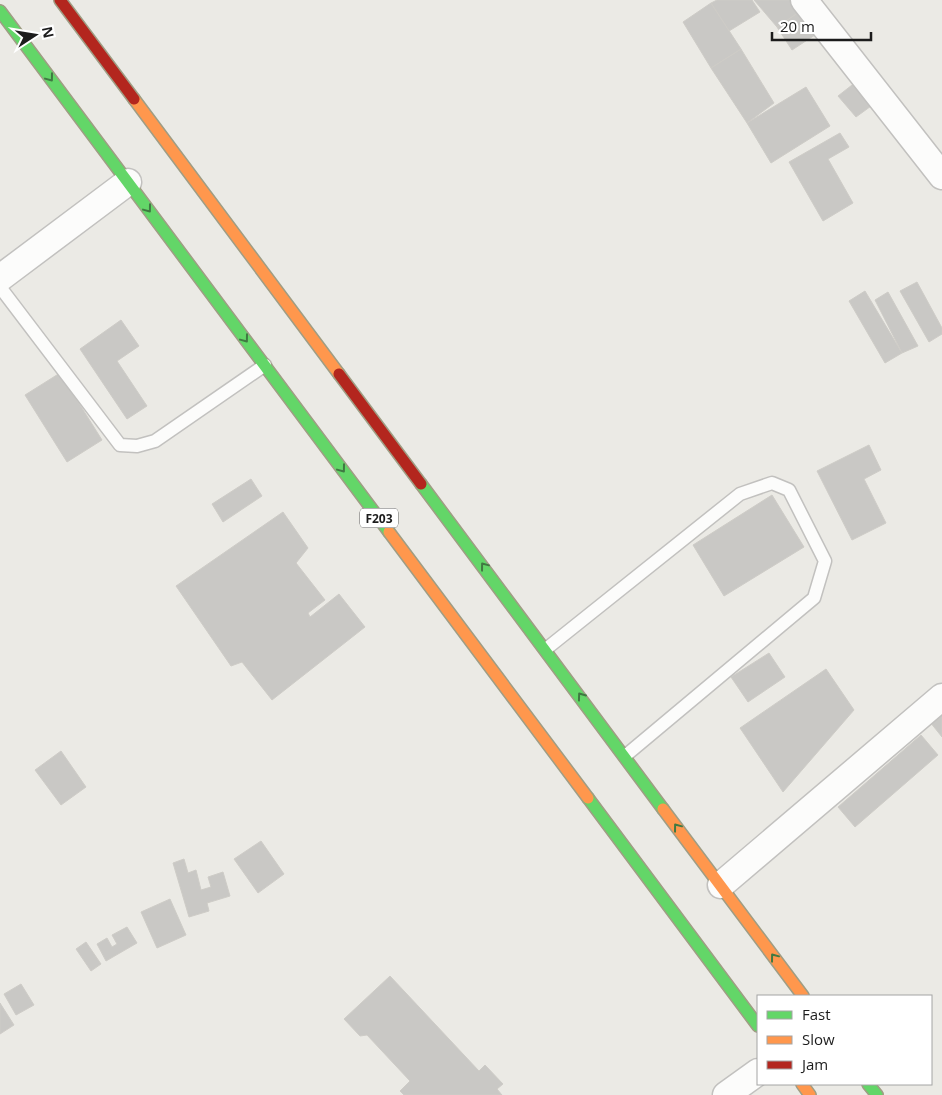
<svg xmlns="http://www.w3.org/2000/svg" width="942" height="1095" viewBox="0 0 942 1095" font-family="'Open Sans',sans-serif">
<style>
.building{fill:#c9c8c5;stroke:#ceccc7}
.lines{fill:none;stroke-linecap:round;stroke-linejoin:round}
.lane-casing{stroke:#c2c1bf;stroke-width:15}
.street-casing{stroke:#c2c1bf;stroke-width:29}
.fast-casing{stroke:#9f9d84;stroke-width:14}
.slow-casing{stroke:#9f9d84;stroke-width:14}
.jam-casing{stroke:#9f9d84;stroke-width:14}
.lane{stroke:#fcfcfb;stroke-width:12}
.street{stroke:#fcfcfb;stroke-width:26}
.fast{stroke:#63d668;stroke-width:11}
.slow{stroke:#ff974d;stroke-width:11}
.jam{stroke:#b3261e;stroke-width:11}
.oneway{stroke:#407942}
.labels{text-anchor:middle;dominant-baseline:central;stroke-width:4;stroke-linejoin:round;paint-order:stroke}
.shield{fill:#fff;stroke:#606060;stroke-width:1}
.shield-label{font-size:12px;font-weight:bold;fill:#1c1c1c}
</style>
<rect width="100%" height="100%" fill="#ebeae5"/>
<path class="building" d="M717,0H752L760,12L729,31L711,3Z
M754,0H794L802,10L777,27Z
M711,3L741,49L711,68L683,22Z
M802,10L818,33L792,50L777,27Z
M741,49L774,103L747,123L711,68Z
M861,78L878,101L856,117L838,96Z
M806,87L830,126L771,163L747,123Z
M840,133L849,147L828,159L853,203L823,221L789,162Z
M917,282L942,328V334L929,342L900,291Z
M865,291L902,353L885,363L849,301Z
M888,292L918,346L902,353L875,300Z
M121,320L139,346L117,361L147,406L127,419L80,349Z
M60,373L102,440L67,462L25,395Z
M869,445L881,470L864,479L886,523L852,540L817,471Z
M251,479L262,496L223,522L212,504Z
M772,495L804,547L724,596L693,545Z
M283,512L308,548L296,563L325,600L308,613L310,617L339,594L365,627L272,700L242,662L231,666L176,586Z
M769,653L785,677L748,702L731,677Z
M826,669L854,710L783,792L740,728Z
M942,713V737L930,722Z
M921,735L938,755L855,827L838,807Z
M61,751L86,787L61,805L35,770Z
M261,841L284,874L258,893L234,859Z
M184,859L188,873L196,870L201,890L211,887L208,877L223,872L230,896L207,903L209,911L189,917L173,863Z
M170,899L186,935L157,948L141,912Z
M127,927L137,943L106,961L97,944L107,938L112,947L117,944L112,935Z
M86,942L101,964L91,971L76,949Z
M390,976L479,1071L485,1065L503,1084L497,1089L502,1095H404L400,1091L410,1081L367,1035L360,1036L344,1019Z
M21,984L34,1005L16,1015L4,994Z
M0,1003L14,1025L0,1034Z"/>
<g class="lines">
<defs>
<path id="lane" d="M0,287L120,445L137,446L155,441L265,365
M546,649L740,494L772,483L789,490L825,561L814,598L625,756"/>
<path id="street" d="M804,0L942,176
M0,278L128,182
M721,885L942,697
M726,1095L758,1072"/>
<path id="fast" d="M0,11L389,532
M421,484L663,809
M588,798L758,1026
M868,1084L877,1095"/>
<path id="slow" d="M134,99L339,374
M389,532L588,798
M663,809L803,996
M802,1084L810,1095"/>
<path id="jam" d="M60,0L134,99
M339,374L421,484"/>
</defs>
<use href="#lane" class="lane-casing"/>
<use href="#street" class="street-casing"/>
<use href="#fast" class="fast-casing"/>
<use href="#slow" class="slow-casing"/>
<use href="#jam" class="jam-casing"/>
<use href="#lane" class="lane"/>
<use href="#street" class="street"/>
<use href="#fast" class="fast"/>
<use href="#slow" class="slow"/>
<use href="#jam" class="jam"/>
</g>
<defs><path id="oneway-chevron" d="M-2-3.5L2.5 0L-2 3.5" fill="none" stroke-width="1.6" stroke-linecap="round" stroke-linejoin="round" transform="scale(1.25)"/></defs>
<g class="oneway">
<use href="#oneway-chevron" transform="translate(50 78) rotate(53)"/>
<use href="#oneway-chevron" transform="translate(148 209) rotate(53)"/>
<use href="#oneway-chevron" transform="translate(245 339) rotate(53)"/>
<use href="#oneway-chevron" transform="translate(342 469) rotate(53)"/>
<use href="#oneway-chevron" transform="translate(484 566) rotate(-127)"/>
<use href="#oneway-chevron" transform="translate(581 696) rotate(-126)"/>
<use href="#oneway-chevron" transform="translate(677 827) rotate(-127)"/>
<use href="#oneway-chevron" transform="translate(774 957) rotate(-127)"/>
</g>
<g class="labels">
<rect class="shield" x="360" y="508.5" width="38" height="19" rx="4"/>
<g class="shield-label">
<text x="379" y="518">F203</text>
</g>
</g>
<rect x="757" y="995" width="175" height="90" fill="#ffffff" stroke="#a4a4a4"/>
<rect x="767" y="1011" width="25" height="8" fill="#63d668" stroke="#a4a4a4"/>
<text x="802" y="1020" font-size="15" fill="#1c1c1c">Fast</text>
<rect x="767" y="1036" width="25" height="8" fill="#ff974d" stroke="#a4a4a4"/>
<text x="802" y="1045" font-size="15" fill="#1c1c1c">Slow</text>
<rect x="767" y="1061" width="25" height="8" fill="#b3261e" stroke="#a4a4a4"/>
<text x="802" y="1070" font-size="15" fill="#1c1c1c">Jam</text>
<g transform="translate(35 35) rotate(78)" stroke="#ffffff" stroke-width="4" paint-order="stroke">
<path d="M0-4L9 19L0 12L-9 19Z" fill="#1c1c1c"/>
<text y="-8" font-size="14" font-weight="bold" text-anchor="middle" fill="#1c1c1c">N</text>
</g>
<path d="M772 32v8h99v-8" fill="none" stroke="#1c1c1c" stroke-width="2.5"/>
<text x="780" y="32" font-size="15" fill="#1c1c1c" stroke="#ffffff" stroke-width="4" paint-order="stroke">20 m</text>
</svg>
